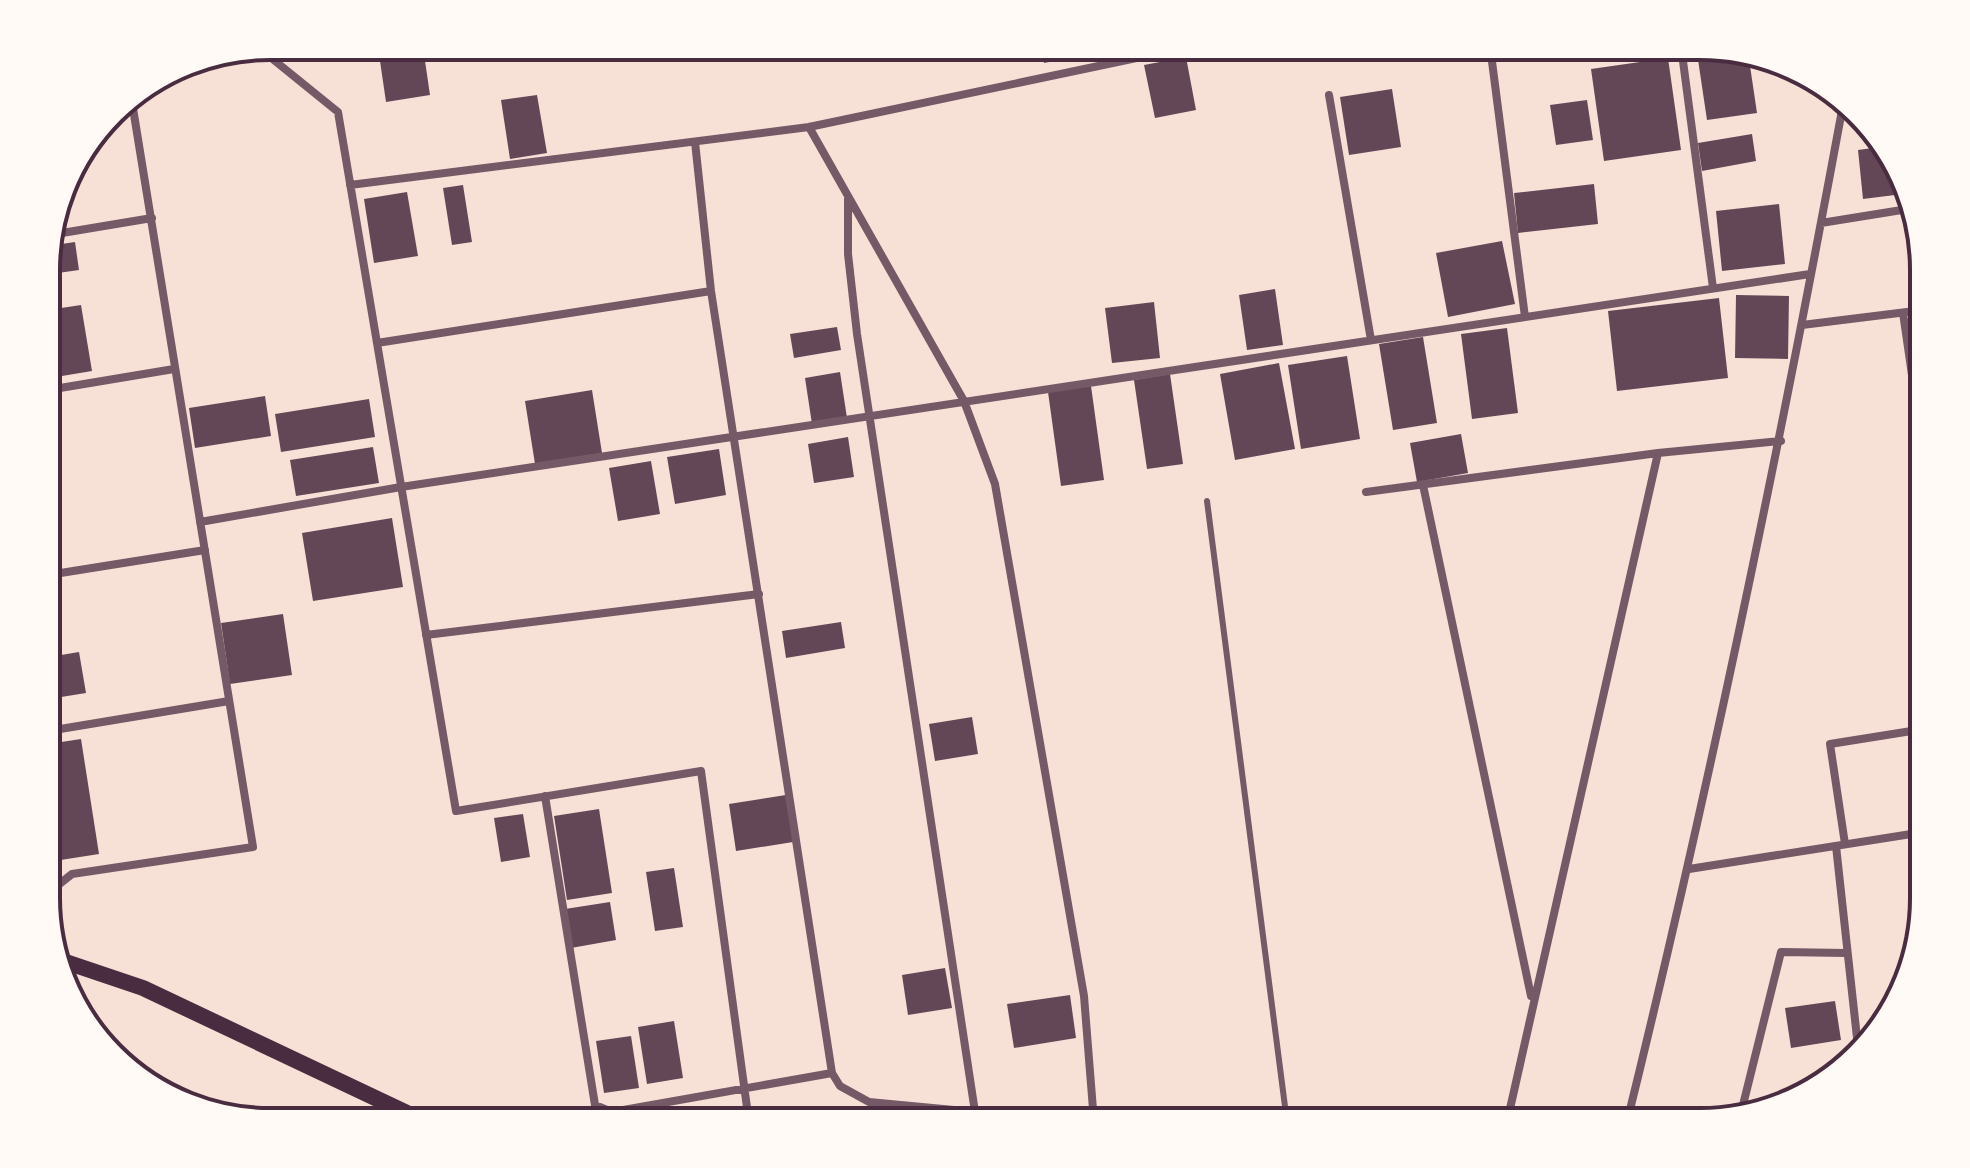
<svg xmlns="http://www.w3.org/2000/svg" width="1970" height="1168" viewBox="0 0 1970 1168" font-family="'Open Sans',sans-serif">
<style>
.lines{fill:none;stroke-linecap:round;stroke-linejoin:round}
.stream{stroke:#dcb8b0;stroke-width:10}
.building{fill:#644757}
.service{stroke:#755966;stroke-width:6}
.minor{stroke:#755966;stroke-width:8}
.secondary{stroke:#4a2c40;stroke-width:16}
.rim{fill:none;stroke:#4a2c40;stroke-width:4}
</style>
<rect width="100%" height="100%" fill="#f7e1d7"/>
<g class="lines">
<path class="stream" d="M151,1086L180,1098"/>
</g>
<path class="building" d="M1041,46H1079L1081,56L1044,63Z
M1545,46H1570L1571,52L1546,55Z
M1717,50L1749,59L1757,113L1707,120L1697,53Z
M424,54L430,95L386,102L380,61Z
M1186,57L1196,110L1155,118L1144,65Z
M1668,58L1681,150L1604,161L1591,69Z
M1790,70L1813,76L1816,79L1791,82Z
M1392,89L1401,147L1349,155L1340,97Z
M537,95L547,153L510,159L501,100Z
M1587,100L1593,140L1556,145L1550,105Z
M1752,134L1756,161L1702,171L1698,143Z
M1887,146L1903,194L1863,199L1858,150Z
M1594,184L1598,224L1518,233L1514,193Z
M463,185L472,242L452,245L443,188Z
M407,192L418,256L374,263L364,199Z
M1779,204L1785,264L1722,271L1716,211Z
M1502,241L1515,304L1448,317L1436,253Z
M75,242L79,270L51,274L48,246Z
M1275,289L1283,345L1247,350L1239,295Z
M1736,295L1789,296L1788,359L1735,358Z
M1719,298L1728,378L1617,391L1608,311Z
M1154,302L1160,358L1112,363L1105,308Z
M81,305L92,371L56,377L48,310Z
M837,327L841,350L794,358L790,334Z
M1507,328L1518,413L1472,419L1461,334Z
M1423,337L1437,423L1393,430L1379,344Z
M1347,356L1360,439L1301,449L1288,365Z
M1279,363L1295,449L1235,460L1220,374Z
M840,372L847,418L812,424L805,378Z
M1170,374L1183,464L1147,469L1134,380Z
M1091,386L1104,480L1061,486L1048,392Z
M592,390L602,453L535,464L525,401Z
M265,396L271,436L195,448L189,408Z
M369,399L375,437L281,452L275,414Z
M1461,434L1468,473L1417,482L1410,443Z
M848,437L854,477L814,483L808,444Z
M373,447L379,483L296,496L290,460Z
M719,449L726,495L675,504L667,457Z
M651,461L660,514L618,521L609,468Z
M392,518L403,587L313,601L302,533Z
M283,614L292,675L230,684L221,623Z
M841,622L845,648L786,658L782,631Z
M79,652L86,693L55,698L49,657Z
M972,717L978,754L935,761L929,724Z
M81,739L99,854L48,862V744Z
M786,795L793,842L736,851L729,804Z
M599,809L612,893L567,900L554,816Z
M523,814L530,857L501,862L494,818Z
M674,868L683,927L655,931L646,872Z
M610,902L616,940L571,948L565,909Z
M945,968L952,1008L908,1015L902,975Z
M1070,995L1076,1038L1014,1048L1007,1004Z
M1835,1001L1841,1040L1791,1048L1785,1008Z
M674,1021L683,1078L647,1084L638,1027Z
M631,1036L639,1088L604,1093L596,1041Z"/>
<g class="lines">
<path class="service" d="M1207,501L1287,1122"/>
<path class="minor" d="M1490,46L1525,317
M1681,46L1713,288
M259,48L338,112L456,811L701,771L749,1122
M1329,95L1371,340
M809,127L964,401L995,484L1084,996L1094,1122
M695,142L711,291L832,1073L840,1086L869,1102L1081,1122
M350,185L809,127L1184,48
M848,198V254L857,334L975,1112
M1821,223L1908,209
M50,235L152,218
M1903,313L1924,458
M1802,325L1923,310
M377,343L711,291
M48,390L174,369
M1423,485L1531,996
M1366,492L1658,453L1781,441
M200,522L401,487L1810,274
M48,575L205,550
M426,635L759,594
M48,731L229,701
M545,796L595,1105L612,1112L832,1073
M1845,844L1830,744L1924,729
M1836,846L1858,1047
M1689,869L1924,832
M48,893L72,874L253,847L131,96
M1741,1113L1781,952L1846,953
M1507,1122L1658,453
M1627,1122C1710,785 1780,446 1843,105"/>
<path class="secondary" d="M60,960L143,988L426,1122"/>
</g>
<path d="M0 0H1970V1168H0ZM270 60H1700A210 210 0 0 1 1910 270V898A210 210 0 0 1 1700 1108H270A210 210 0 0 1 60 898V270A210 210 0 0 1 270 60Z" fill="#fffaf5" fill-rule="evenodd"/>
<path class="rim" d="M270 60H1700A210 210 0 0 1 1910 270V898A210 210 0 0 1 1700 1108H270A210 210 0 0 1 60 898V270A210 210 0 0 1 270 60Z"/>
</svg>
